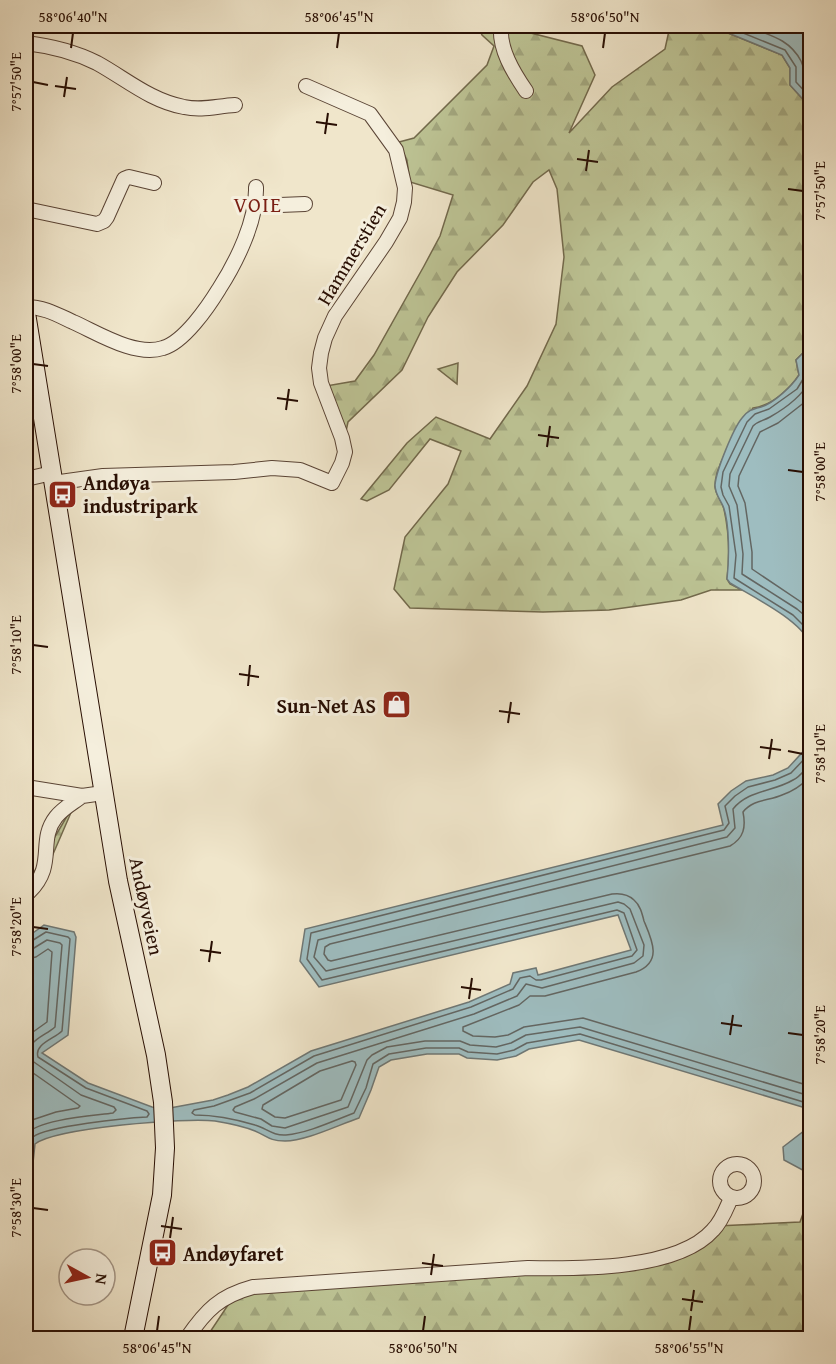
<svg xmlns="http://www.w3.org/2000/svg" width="836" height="1364" viewBox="0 0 836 1364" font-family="'Gentium Book Plus',serif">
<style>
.forest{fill:url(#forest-firs);stroke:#72694c;stroke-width:1.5}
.water{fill:#9ebdc0;stroke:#6f7774;stroke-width:1.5}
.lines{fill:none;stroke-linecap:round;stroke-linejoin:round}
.shore{stroke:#636662;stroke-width:1.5}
.street-casing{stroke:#5a4435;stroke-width:16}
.secondary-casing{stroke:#280e03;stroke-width:20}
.street{stroke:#f5efdd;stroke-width:14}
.secondary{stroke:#f5efdd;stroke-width:18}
.ticks{fill:none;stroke:#280e03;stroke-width:2}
.labels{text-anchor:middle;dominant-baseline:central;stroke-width:6;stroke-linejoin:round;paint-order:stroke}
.street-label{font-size:20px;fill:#280e03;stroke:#f5efdd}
.poi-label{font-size:20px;font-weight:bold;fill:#280e03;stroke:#f5efdd;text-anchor:start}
.neighbourhood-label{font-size:21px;letter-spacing:1.5px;fill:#7a1f14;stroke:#f5efdd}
.neatline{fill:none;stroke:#280e03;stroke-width:2}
.ticks-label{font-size:15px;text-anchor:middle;fill:#280e03}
</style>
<defs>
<pattern id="forest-firs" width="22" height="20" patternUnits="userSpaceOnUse" patternTransform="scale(1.5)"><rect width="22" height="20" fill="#bdc495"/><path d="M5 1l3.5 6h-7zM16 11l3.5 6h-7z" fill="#a2a77f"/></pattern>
</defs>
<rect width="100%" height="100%" fill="#f0e6cb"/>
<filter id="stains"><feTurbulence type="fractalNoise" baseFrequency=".00333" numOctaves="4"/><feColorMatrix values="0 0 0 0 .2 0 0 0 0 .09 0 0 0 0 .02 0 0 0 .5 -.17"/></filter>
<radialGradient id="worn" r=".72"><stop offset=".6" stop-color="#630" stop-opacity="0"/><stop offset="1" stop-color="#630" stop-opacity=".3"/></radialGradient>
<path class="forest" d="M478,26H512L515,29L582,46L595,75L569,133L612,87L665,49L670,26H711L782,55L790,68V85L810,107V346L796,360L799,375C790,389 771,406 753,408C741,428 714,464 715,487C716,496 722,501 724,509C729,532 730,556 727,579L730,584L742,590H711L681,600L609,610L543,612L410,608L394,589L405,537L448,484L461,451L430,439L389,490L367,501L361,499L407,443L436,417L490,439L527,386L556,324L564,257L557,189L549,170L533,182L503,225L457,272L428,317L402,370L348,422L342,450L320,387L355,381L374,355L424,266L440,236L453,195L410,182L407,161L399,142L414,138L487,65L494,46L482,35Z
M458,363L457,384L438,369Z
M76,801L41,882L26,903V882L30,879Z
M810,1194V1338H206L236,1293L618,1263L688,1249L717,1226L800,1222Z"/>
<path class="water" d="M711,26H810V107L790,85V68L782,55Z
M810,346V643C799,619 753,597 730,583L727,579C729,561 730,523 723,506C720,499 715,494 715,485C716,471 733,429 742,418C748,410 753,409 761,407C774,403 792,386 799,375L796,360Z
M810,744V1174L784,1160L783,1147L805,1130L809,1109L579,1040L529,1049L516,1056L497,1060L467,1058L459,1054H427L391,1060L379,1067L371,1090L359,1118C338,1125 306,1141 285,1141C269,1141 267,1136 255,1131C243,1126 227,1123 215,1121C187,1117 55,1128 35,1144L28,1210L26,1215V938L44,925L74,932L76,937L68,1035L42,1053L88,1083L152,1107L170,1108L213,1100L228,1095L248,1087L311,1051L469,1002L510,984L513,973L536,968L538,975L631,950L618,915L319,987L300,961L305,929L723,825L718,804L731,791L746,781L773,775L788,768Z"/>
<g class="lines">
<path class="shore" d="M726,26L785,50L796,67V82L810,97
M746,26C768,35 789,38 801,61C807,72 799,75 810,86
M810,354L804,361L805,376L797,389L769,409L755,414L747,422L723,472L721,487L723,495L729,506L736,555L734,578L793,615L810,632
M810,381C801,397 786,408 770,417C763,421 758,421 753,426L730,474L729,486L737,505L743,554L742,574L797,609L810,620
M810,398L778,423L760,432L739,476L738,486L745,503L752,552V569L810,608
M810,753L791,773L775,780L748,787L735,796L725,806L729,823L724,830L311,933L307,959L322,980L617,910L624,913L637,950L632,956L541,980H536L530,976L520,978L513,989L471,1007L314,1056L250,1093L214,1106L194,1110L192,1113L195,1115C216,1115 235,1119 255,1125C266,1128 273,1136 286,1135C308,1133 333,1121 354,1113L366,1088L373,1064L389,1054L426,1048H459L468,1052L497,1054L514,1050L527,1043L580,1034L810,1104
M810,764C805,769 800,777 793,780C773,792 748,790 733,809L735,828L727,837L318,940L314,957L326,971L618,902L624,904L630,909L644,945L643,956L634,963L542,988L526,984L517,996L474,1014L317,1063L254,1099L235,1107L233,1110L235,1112L261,1119L272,1126L285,1128L348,1107L367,1060L372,1055L387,1047L425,1041H460L470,1045L496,1047L511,1043L526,1035L580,1027L810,1096
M810,777C802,785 794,791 782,795C769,801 753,799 743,812C746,827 744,838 730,846L330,944L325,947L324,954L328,960L331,961L612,894C620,893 628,894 634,900C640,905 642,913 644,921C652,940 663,962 636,972L545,996H530L519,1005L463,1027V1031L473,1036L495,1037L508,1035L524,1027L583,1018L810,1086
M26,942H30L46,932L68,937L70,939L62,1031C54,1039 34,1044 38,1057L86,1088L147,1111L149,1114L147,1117C126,1118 47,1126 33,1137C25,1144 27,1165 26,1173
M26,950L34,948L47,940L60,943L62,945L55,1027C44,1037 23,1041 31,1060L81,1095L114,1107L116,1110L113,1113C91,1116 41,1119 26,1134
M26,959L36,957L48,949L52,952L47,1022L26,1037
M352,1061L355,1062L356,1065L341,1100L285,1118L275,1117L262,1109L263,1105L320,1071Z
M26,1068L80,1106L78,1108L56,1112L26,1122"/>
<defs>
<path id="street" d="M501,26C499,49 513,72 526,91
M26,43C51,46 75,52 97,63C126,79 151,101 184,107C202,111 217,106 235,105
M255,206L305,204
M26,209L97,224L104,221L107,217L124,179L129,177L154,183
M26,307C44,307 56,314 73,322C98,333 135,357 163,348C184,342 208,307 219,289C237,261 257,220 256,187
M26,479L52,473
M53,483L103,476L234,472L272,468L300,470L332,483L342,463L345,452L342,438L321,383L319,368L321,353L325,338L335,316L386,242L400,218L404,202L405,188L396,150L370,114L306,86
M26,787L82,796L103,793
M26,892H29C57,865 37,841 56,817C63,808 73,803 82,796
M720 1181a17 17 0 1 1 34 0a17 17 0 1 1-34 0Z
M187,1338C206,1310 220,1296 253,1287L528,1268C579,1269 678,1270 713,1230C722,1221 726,1209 731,1198"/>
<path id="secondary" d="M26,313L118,881L156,1055L163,1102L165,1148L162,1195L133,1338"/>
</defs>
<use href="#street" class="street-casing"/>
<use href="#secondary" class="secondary-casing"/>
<use href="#street" class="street"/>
<use href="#secondary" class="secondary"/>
</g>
<path class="ticks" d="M71,48L73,33M337,48L339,33M603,48L605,33M33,82L48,85M55,86L76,89M64,97L67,77M316,122L337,125M325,134L328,113M577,159L598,162M586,171L589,150M788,189L803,191M33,364L48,366M277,398L298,401M286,410L289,389M538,435L559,438M547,447L550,426M788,470L803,472M33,645L48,647M239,674L259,677M248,686L250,665M499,711L520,714M508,723L511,702M760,747L781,750M788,751L803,754M769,759L772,739M33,927L48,929M200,950L221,953M209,962L212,941M461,987L481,990M469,999L472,978M721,1023L742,1026M788,1033L803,1035M730,1035L733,1015M33,1208L48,1210M161,1226L182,1229M170,1238L173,1217M422,1263L443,1266M431,1275L434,1254M682,1299L703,1302M691,1311L694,1290M157,1331L159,1316M423,1331L425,1316M689,1331L691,1316"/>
<defs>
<symbol id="bus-square" viewBox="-11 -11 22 22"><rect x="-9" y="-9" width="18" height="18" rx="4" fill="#8f2418" stroke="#f5efdd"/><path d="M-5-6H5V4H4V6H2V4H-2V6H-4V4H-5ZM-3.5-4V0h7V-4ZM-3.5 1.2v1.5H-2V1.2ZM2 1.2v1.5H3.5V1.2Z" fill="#fff"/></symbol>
<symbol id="shop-square" viewBox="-11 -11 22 22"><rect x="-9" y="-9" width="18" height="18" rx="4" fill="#8f2418" stroke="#f5efdd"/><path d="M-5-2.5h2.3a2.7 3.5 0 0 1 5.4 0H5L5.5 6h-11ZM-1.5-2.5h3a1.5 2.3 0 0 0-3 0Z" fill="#fff"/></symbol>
</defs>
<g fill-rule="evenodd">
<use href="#bus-square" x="46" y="478" width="33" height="33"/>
<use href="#shop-square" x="380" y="688" width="33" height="33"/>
<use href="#bus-square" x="146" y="1236" width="33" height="33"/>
</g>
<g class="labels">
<g class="street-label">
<text transform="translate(351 254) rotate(-59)">Hammerstien</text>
<text transform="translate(147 906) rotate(78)">Andøyveien</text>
</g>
<g class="poi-label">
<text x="83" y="482">Andøya<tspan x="83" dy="23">industripark</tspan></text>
<text x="376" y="705" text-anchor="end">Sun-Net AS</text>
<text x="183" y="1253">Andøyfaret</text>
</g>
<g class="neighbourhood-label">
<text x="258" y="204">VOIE</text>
</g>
</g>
<rect width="836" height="1364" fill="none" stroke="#f0e6cb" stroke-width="66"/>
<g transform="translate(87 1277) rotate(98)"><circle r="28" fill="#f5efdd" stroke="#a39586" stroke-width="1.5"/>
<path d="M0-4.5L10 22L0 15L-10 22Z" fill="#8f2418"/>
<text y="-9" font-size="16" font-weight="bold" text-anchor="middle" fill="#280e03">N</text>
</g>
<rect x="33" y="33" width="770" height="1298" class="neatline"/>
<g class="ticks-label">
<text x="73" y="22">58°06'40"N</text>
<text x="339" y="22">58°06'45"N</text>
<text x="605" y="22">58°06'50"N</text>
<text transform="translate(16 82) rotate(-90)" y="5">7°57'50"E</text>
<text transform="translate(820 191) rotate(-90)" y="5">7°57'50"E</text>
<text transform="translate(16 364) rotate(-90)" y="5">7°58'00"E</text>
<text transform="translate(820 472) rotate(-90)" y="5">7°58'00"E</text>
<text transform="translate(16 645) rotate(-90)" y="5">7°58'10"E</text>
<text transform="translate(820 754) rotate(-90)" y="5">7°58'10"E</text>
<text transform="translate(16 927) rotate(-90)" y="5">7°58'20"E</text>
<text transform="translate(820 1035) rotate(-90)" y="5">7°58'20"E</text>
<text transform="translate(16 1208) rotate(-90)" y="5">7°58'30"E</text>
<text x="157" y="1353">58°06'45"N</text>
<text x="423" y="1353">58°06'50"N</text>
<text x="689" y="1353">58°06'55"N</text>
</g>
<rect width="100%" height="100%" filter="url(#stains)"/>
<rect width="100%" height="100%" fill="url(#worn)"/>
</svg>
